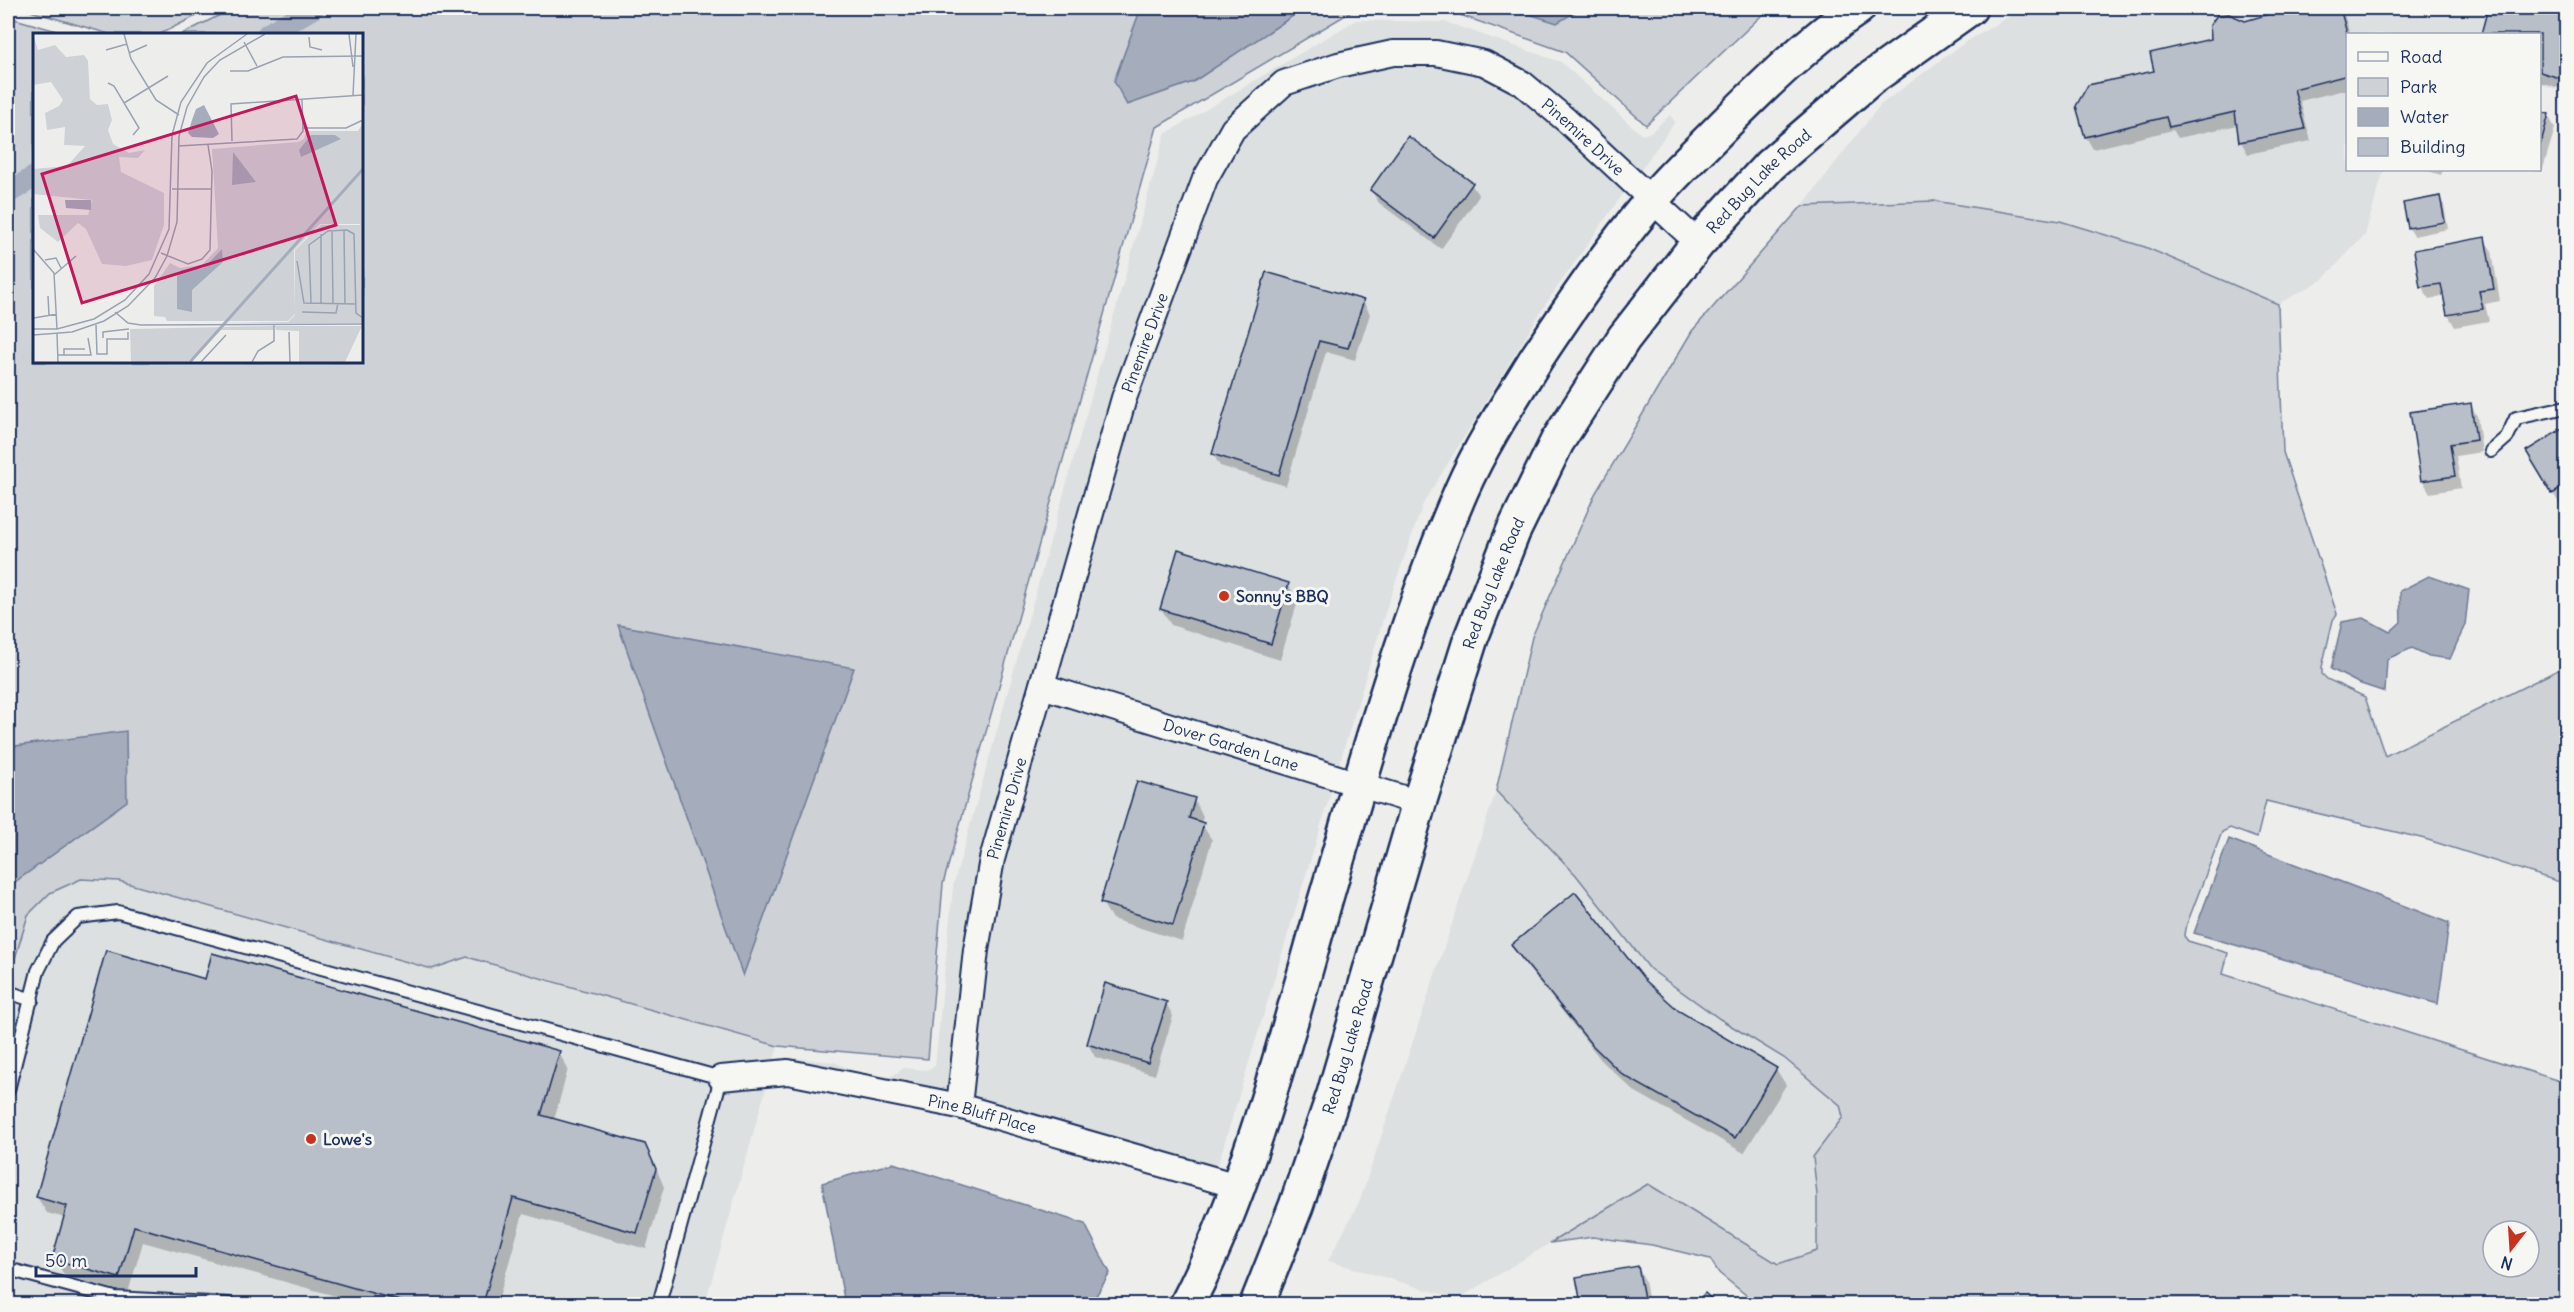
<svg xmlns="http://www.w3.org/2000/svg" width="2574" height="1312" viewBox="0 0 2574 1312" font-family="Delius,sans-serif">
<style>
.built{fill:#dde0e1}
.green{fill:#ced2d7;stroke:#74809a;stroke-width:1.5;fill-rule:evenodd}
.water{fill:#a5acbc;stroke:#6e7a96;stroke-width:1.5}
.shadow{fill:#0003}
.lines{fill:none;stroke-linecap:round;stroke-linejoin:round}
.canal{stroke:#a5acbc;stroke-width:22}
.building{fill:#b9bfc8;stroke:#1b2f5e;stroke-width:1.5}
.service-casing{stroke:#1b2f5e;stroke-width:16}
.minor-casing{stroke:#1b2f5e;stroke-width:28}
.primary-casing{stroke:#1b2f5e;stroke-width:38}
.service{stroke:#f6f6f2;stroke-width:12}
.minor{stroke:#f6f6f2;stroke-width:24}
.primary{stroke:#f6f6f2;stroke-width:33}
.poi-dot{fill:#c8321e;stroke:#f6f6f2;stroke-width:2}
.labels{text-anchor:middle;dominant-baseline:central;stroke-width:6;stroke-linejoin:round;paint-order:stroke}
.street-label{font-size:16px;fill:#1b2f5e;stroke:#f6f6f2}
.poi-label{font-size:16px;font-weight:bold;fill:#1b2f5e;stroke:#f6f6f2;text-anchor:start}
.inset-river{fill:none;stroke:#a5acbc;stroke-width:3}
.inset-road{fill:none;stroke:#99a2b3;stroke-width:1.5}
.view{fill:#c2185b;fill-opacity:0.15;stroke:#c2185b;stroke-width:3}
.inset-edge{fill:none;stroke:#1b2f5e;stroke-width:3}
</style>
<rect width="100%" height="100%" fill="#edeeec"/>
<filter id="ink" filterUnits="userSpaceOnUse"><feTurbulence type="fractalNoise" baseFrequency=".0167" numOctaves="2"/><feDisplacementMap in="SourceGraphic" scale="12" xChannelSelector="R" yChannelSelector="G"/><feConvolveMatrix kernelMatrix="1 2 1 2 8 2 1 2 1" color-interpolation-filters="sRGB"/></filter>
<g filter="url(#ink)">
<path class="built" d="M2023,8H2566V92L2540,84V34H2348V170H2384L2365,235L2322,280L2278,304L2145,247L2060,221L1934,201L1802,206L1880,105L1964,43Z
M1356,20L1446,22L1561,62L1642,135L1651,132L1670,115L1675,122L1640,171L1573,110L1527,72L1487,51L1436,41H1392L1336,53L1282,71L1226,119L981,856L950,1092L784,1060L785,1057L834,1062L856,1072L890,1077L904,1068L926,1070L935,1066L953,886L1165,134Z
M1434,65L1480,75L1515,94L1559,130L1625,191L1547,302L1423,504L1388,604L1339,765L1056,677L1134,402L1215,183L1241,137L1289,94L1340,77L1393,66Z
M1049,701L1332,789L1217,1168L971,1097L987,951L1003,862Z
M1496,791L1576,875L1650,969L1720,1019L1784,1058L1840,1105L1843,1117L1813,1157L1817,1195V1252L1778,1265L1648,1184L1458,1299L1328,1261L1360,1200Z
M81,879L119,881L432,969L467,957L778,1046L705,1304H8V960L14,962L28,915L50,893Z"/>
<path class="green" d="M20,8H212L160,34H109Z
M234,8H1773L1760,17L1646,125L1565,52L1449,11L1354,10L1157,127L943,884L928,1059L778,1046L467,957L432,969L119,881L81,879L50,893L28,915L14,962L8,960V17L67,34H34V362H362V34H182Z
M1934,201L2060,221L2145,247L2278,304L2283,452L2337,614L2333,620L2322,667V674L2327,679L2365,697L2385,756L2566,666V884L2425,839L2266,801L2257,838L2230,828L2222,832L2185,929L2184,936L2188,941L2228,953L2223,974L2566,1083V1304H1757L1719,1273L1710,1259L1652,1245L1593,1237L1550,1243L1648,1184L1778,1264L1817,1251V1195L1813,1157L1843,1117L1840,1105L1784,1058L1720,1019L1650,969L1576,875L1496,791L1532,637L1595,494L1692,331L1802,206ZM2493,1231H2529V1267H2493Z"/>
<path class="water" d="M1141,8H1305L1193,82L1127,105L1114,81Z
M1510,8H1582L1557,23Z
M2429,576L2469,590L2465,625L2450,659L2429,656L2412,648L2387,659L2385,692L2358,683L2331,669L2342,622L2364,618L2390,632L2401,622L2400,591Z
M618,625L854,668L743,976Z
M126,731L127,801L8,887V747Z
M2229,839L2449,923L2438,1004L2194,933Z
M893,1163L1085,1224L1110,1273L1091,1304H845L822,1183Z"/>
<path class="shadow" d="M2297,8H2342L2350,34H2348V89L2300,101L2311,141L2248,154L2241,142L2238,125L2178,138L2173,130L2093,149L2086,137L2077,106L2156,72L2245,22Z
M2490,8H2566V90L2540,82V34H2482Z
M2540,113L2548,115L2555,128L2542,172L2533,170H2540Z
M2425,170H2443L2441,175Z
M1471,184L1479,196L1441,249L1379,203L1371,190Z
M2439,197L2444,205L2448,229L2414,236L2409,228L2405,204Z
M2484,239L2492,251L2500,301L2485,304L2489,321L2455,327L2448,315L2445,296L2429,299L2422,287L2416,251Z
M1267,274L1363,301L1370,314L1355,360L1326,352L1286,486L1220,466L1213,454Z
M2470,404L2477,416L2482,452L2456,456L2461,488L2430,493L2423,481Z
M2564,429L2566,433V508L2563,510L2528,451Z
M1288,584L1298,601L1280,660L1171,625L1161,608Z
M1194,800L1203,816L1201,823L1212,840L1182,941L1112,919L1102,903Z
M1513,946L1645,982L1678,1012L1776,1069L1786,1085L1744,1153L1634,1091L1602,1061L1523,962Z
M206,980L559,1053L568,1069L554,1120L644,1145L654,1163L664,1187L646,1249L523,1214L497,1304H364L143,1242L128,1293L64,1275L54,1258L65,1218L47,1213L37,1197Z
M1166,1003L1173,1016L1155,1075L1095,1057L1088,1044Z
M1638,1268L1645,1280L1649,1304H1582L1578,1278Z"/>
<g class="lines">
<path class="canal" d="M268,34L313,8
M8,193L34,177"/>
</g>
<path class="building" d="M2290,8H2340L2348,37V75L2294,89L2305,129L2239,142L2235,112L2169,127L2166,117L2085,137L2076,106L2088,85L2154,71L2150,53L2211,39L2210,25L2217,15L2229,14L2245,21Z
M2488,8H2566V80L2540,72V34H2481Z
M2540,111L2549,114L2540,146Z
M1408,136L1473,183L1434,238L1370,190Z
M2440,196L2445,222L2408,228L2403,203Z
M2485,237L2494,289L2479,291L2483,309L2447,315L2441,284L2420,287L2414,250Z
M1266,272L1364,300L1348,348L1319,341L1279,475L1212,454Z
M2471,403L2476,440L2450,444L2455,476L2421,481L2410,412Z
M2565,427L2566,486L2552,494L2526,451Z
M1178,549L1289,583L1271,644L1160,609Z
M1137,781L1195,798L1189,818L1204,823L1173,925L1100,903Z
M1575,892L1646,981L1679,1011L1777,1068L1735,1138L1623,1075L1591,1044L1511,945Z
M106,950L205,979L212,953L560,1051L541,1115L645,1144L656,1169L637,1233L513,1198L483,1304H411L134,1226L119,1278L52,1259L67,1206L36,1197Z
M1105,983L1167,1002L1148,1063L1087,1044Z
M1638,1266L1645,1304H1581L1576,1277Z
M1705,1293L1717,1304H1694Z"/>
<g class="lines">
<defs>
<path id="service" d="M2491,451L2507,437L2516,418L2566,407
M8,992L32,1000
M8,1090L38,971L53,941L78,917L118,912L721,1078L659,1304
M8,1269L115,1298L229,1304"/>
<g id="minor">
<path id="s1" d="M1042,686L1419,803"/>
<path id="s2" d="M721,1078L788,1072L959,1106L1237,1186"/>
<path id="s3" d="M959,1106L976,950L992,859L1124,398L1205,179L1233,129L1284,83L1338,65L1393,53H1436L1484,63L1522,83L1566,120L1698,243"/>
</g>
<g id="primary">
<path d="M1187,1304C1250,1182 1287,1034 1325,901C1366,762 1404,622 1462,489C1482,444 1510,401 1536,359C1572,305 1608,252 1650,202C1672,175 1699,151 1723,126C1765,84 1809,41 1858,8"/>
<path id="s4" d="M1257,1304L1296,1206L1334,1094L1419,803L1471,638L1513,532L1557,442L1624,338L1698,243L1770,165L1870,79L1970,8"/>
</g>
</defs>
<use href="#service" class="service-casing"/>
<use href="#minor" class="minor-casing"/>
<use href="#primary" class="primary-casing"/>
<use href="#service" class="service"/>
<use href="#minor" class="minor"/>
<use href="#primary" class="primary"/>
</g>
</g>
<g class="poi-dot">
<circle cx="1224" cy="596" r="6"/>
<circle cx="311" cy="1139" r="6"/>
</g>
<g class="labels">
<g class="street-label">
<text stroke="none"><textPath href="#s3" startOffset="1418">Pinemire Drive</textPath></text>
<text stroke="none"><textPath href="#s4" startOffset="1245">Red Bug Lake Road</textPath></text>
<text stroke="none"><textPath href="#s3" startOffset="788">Pinemire Drive</textPath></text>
<text stroke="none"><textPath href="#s4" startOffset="759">Red Bug Lake Road</textPath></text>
<text stroke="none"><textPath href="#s1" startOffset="198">Dover Garden Lane</textPath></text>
<text stroke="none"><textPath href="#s3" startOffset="302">Pinemire Drive</textPath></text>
<text stroke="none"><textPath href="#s4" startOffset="273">Red Bug Lake Road</textPath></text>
<text stroke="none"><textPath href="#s2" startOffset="266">Pine Bluff Place</textPath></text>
</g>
<g class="poi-label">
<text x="1236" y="596">Sonny's BBQ</text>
<text x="323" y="1139">Lowe's</text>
</g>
</g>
<g transform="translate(33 33)">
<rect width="330" height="330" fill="#edeeec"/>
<path d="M0,1L5,17L22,12L33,24L51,22L55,28L57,66L64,72L75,71L79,87L75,97L80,111L96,120L112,117L105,125L86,124L88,139L131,160V192L119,227L93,233L69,231L53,196L45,190L25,209L7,195L5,182H55L59,167L0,161V136L34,133L52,113L31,112L32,94L14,97L12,80L26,73L30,67L18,49L0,52ZM330,90V282L327,191H287L261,217L262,281L255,288H134L132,284L121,283V253L137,230L147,235L169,232L185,215L179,116L265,109L271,106L273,98H325ZM288,192H327L330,290H186L255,289L262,282V217ZM240,293V297H188L155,329H98L97,296ZM242,293H329L312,329H266V298L243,297Z" fill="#ced2d7"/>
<path d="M171,72L186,101L180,105L159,104L155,100L159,87L163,76ZM278,102H302L308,106L268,124L266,117ZM200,119L223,149L199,152ZM32,167H58V177L33,175ZM189,216L190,229L159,257V279L144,276V243L149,237L171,235Z" fill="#a5acbc"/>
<path class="inset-river" d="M157,329L330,136"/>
<path class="inset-road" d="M91,1L98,26L123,67L146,82M316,1L320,34M276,4L277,14L289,17M211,9L224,33M73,17L94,11M96,20L114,12M197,38H215L250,24L330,23M75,50L81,53L106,95L100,102M320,62L323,1M91,70L135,43M270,95H313L330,87M199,108L198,71L330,62M145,113L264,106L270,98L269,66M139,156H179M311,197L312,271M299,198L300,270M288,201V270M0,216L21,240L24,296M128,220L155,231L169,226L177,217L179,138L175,112M12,227L23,225L28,235M264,228L271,270L322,271M21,242L43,223M15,263L16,282M278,270L276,212L295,198L314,197L321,201L323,280L330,285M82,279L95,290L108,292L330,291M269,279L303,280L305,270M1,285L24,281M63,292L64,321H74V306H95V299M0,296H24L61,286L92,267L116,241L136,196L139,102L148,69L174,30L214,1M256,299L257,329M24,301L25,329M0,302L39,299L71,288L95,273L122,245L134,223L144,189L146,103L154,74L171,44L187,27L232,1M70,305V299L96,296M25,322H58L55,305M31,322V316H52M168,329L193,302M219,329L225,318L241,308V292"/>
<path class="view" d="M263,63L303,192L49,270L9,141Z"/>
<rect width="330" height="330" class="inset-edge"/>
</g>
<rect width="2574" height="1312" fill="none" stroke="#f6f6f2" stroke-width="30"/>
<rect x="15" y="15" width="2544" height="1282" fill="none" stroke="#1b2f5e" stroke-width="2" filter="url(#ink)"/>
<rect x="2346" y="33" width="195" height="138" fill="#f6f6f2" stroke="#9ea6b7" stroke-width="1.5"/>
<rect x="2358" y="52" width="30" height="9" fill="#f6f6f2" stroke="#9ea6b7" stroke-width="1.5"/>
<text x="2400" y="63" font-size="18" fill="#1b2f5e">Road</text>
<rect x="2358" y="78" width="30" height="18" fill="#ced2d7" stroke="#9ea6b7" stroke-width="1.5"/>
<text x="2400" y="93" font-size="18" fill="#1b2f5e">Park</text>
<rect x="2358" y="108" width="30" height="18" fill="#a5acbc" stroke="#9ea6b7" stroke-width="1.5"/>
<text x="2400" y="123" font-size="18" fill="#1b2f5e">Water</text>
<rect x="2358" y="138" width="30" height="18" fill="#b9bfc8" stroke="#9ea6b7" stroke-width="1.5"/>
<text x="2400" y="153" font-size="18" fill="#1b2f5e">Building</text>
<g transform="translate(2511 1249) rotate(197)"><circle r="28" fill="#f6f6f2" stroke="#9ea6b7" stroke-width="1.5"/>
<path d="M0-4.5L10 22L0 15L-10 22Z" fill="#c8321e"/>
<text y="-9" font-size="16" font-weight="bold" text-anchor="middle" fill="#1b2f5e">N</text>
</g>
<path d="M36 1267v9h160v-9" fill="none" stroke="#1b2f5e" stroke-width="3"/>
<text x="45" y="1267" font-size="18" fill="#1b2f5e" stroke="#f6f6f2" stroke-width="4.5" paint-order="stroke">50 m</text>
</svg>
